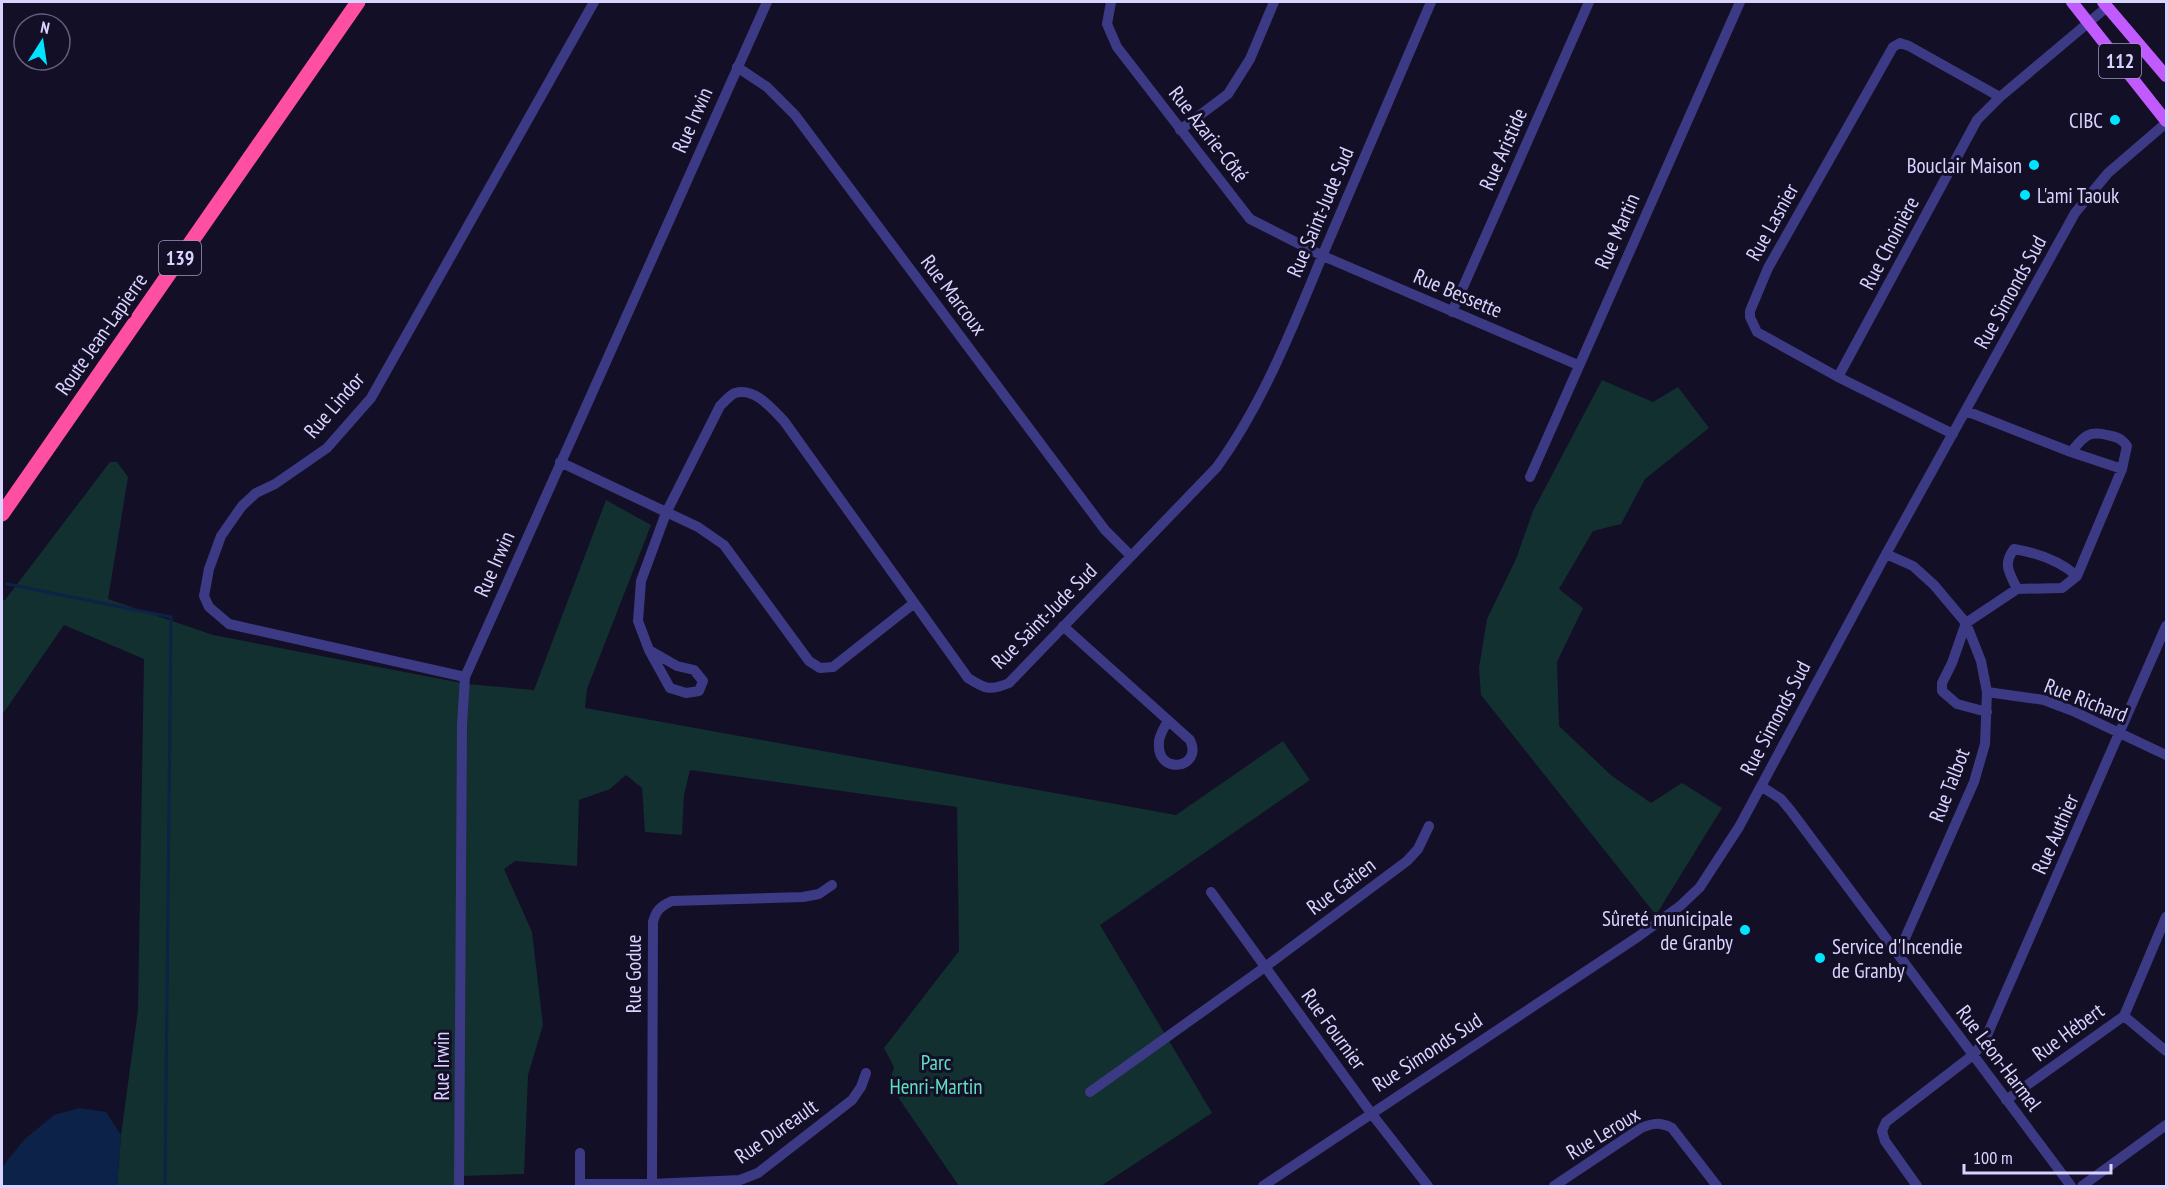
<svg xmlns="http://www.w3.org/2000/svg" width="2168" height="1188" viewBox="0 0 2168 1188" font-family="'PT Sans Narrow',sans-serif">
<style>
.green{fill:#12302f}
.water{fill:#0c2248}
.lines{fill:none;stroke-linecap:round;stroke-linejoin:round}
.stream{stroke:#0c2248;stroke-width:3}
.minor{stroke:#3d3a85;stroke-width:10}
.major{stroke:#c25bff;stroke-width:12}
.highway{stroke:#ff4fa3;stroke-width:15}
.poi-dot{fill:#00e5ff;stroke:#130f26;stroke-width:2}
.labels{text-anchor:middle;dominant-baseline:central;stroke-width:6;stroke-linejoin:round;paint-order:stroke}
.shield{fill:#130f26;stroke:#9e99be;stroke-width:1.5}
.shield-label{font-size:20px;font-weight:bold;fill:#d9d4ff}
.street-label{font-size:21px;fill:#d9d4ff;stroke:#130f26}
.poi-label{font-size:21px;fill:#d9d4ff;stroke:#130f26;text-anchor:end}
.park-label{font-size:21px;fill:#5fe0c0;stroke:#130f26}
</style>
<rect width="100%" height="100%" fill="#130f26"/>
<path class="green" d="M1602,380L1653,402L1678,387L1709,428L1645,479L1621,524L1593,531L1559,589L1583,608L1557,662L1559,726L1612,776L1651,803L1682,783L1722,808L1656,915L1481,695L1479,668L1487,619L1516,559L1533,511Z
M110,462H117L128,477L108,599L213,635L467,684L534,690L606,500L651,525L587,689L585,708L1176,815L1283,741L1310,780L1100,925L1212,1113L1101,1186H959L889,1084L894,1067L884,1048L959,951L957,807L690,770L684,795L682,835L645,832L642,788L626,775L610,789L579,800L577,866L515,861L504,869L532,932L543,1025L528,1075L524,1174L460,1176L459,1186H117L121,1135L138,1010L144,659L64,625L2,715V600H5Z"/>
<path class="water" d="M80,1108L106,1112L121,1135L117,1186H2V1167L25,1139L54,1115Z"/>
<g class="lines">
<path class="stream" d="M7,584L171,617L165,1186"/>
<path class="minor" d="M1111,2L1107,24L1117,47L1250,219L1323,256L1578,365
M737,67L767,87L795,115L1105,530L1131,556
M1180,130L1228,94L1250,59L1274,2
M1452,312L1589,2
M1838,377L1977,120L2000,97L2107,7
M1966,411L2071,452L2122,469L2077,576L2062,588L2017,589L1966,623L1952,663L1942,683V691L1957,704L1987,712
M1953,434L1838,377L1757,332L1750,317V311L1768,268L1893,47L1900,43L1909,46L2000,97
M2071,452C2083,438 2087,430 2107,435C2117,437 2121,438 2127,446L2122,469
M560,462L698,527L724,545L809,661L820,668L833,667L913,604
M1530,477L1740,2
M1886,554L1913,566L1934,585L1966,623L1981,661L1987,692L1985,744L1974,782L1898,954
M2017,589C2010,573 2002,565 2014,549C2038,553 2059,560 2077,576
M1063,626L1190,740C1204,768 1156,777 1159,742C1159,735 1165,727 1168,720
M649,650L677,666L694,670L703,681L699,691L686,693L670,688L649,650L638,621L641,581L666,513L720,406C724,402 730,395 735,393C755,387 772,409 784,421L968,678C985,689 990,691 1009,683L1217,467C1263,403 1293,327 1323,254C1359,170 1395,86 1431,2
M465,677L229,624L209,607L204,596L209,569L221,536L242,506L256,493L275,484L327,448L371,398L594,2
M1987,692L2044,700L2073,711L2166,755
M1761,786L1781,799L1791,811L2071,1186
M1211,892L1371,1113L1428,1186
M2124,1016L2166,1051
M1090,1092L1265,967L1407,861L1418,849L1429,826
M2006,1100L2124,1016L2166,917
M580,1184H652L740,1180L758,1173L852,1100L861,1087L866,1073
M652,1184L653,922C656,910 661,906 672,901L803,897L819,894L832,885
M459,1186L462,725L465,677L767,2
M580,1186V1153
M1263,1186L1639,936L1680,906L1700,887L1739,827L1886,554L2075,213L2108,173L2166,123
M1554,1186L1641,1128C1653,1123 1660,1122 1672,1128L1717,1186
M1917,1186L1885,1141L1882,1131L1886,1122L1973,1055L1984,1042L2166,626
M2082,1186L2166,1125"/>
<path class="major" d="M2072,2L2166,121
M2103,2L2166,76"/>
<path class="highway" d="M2,514L358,2"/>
</g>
<g class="poi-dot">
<circle cx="2115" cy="120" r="6"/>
<circle cx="2034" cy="165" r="6"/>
<circle cx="2025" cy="195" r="6"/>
<circle cx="1745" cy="930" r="6"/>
<circle cx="1820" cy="958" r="6"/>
</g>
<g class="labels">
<g class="shield">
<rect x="2099" y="44" width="42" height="34" rx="4.5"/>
<rect x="159" y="241" width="42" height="34" rx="4.5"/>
</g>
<g class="shield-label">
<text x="2120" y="61">112</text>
<text x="180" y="258">139</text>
</g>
<g class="street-label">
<text transform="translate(692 120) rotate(-66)">Rue Irwin</text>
<text transform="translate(1209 134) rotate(52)">Rue Azarie-Côté</text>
<text transform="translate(1503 149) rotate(-66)">Rue Aristide</text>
<text transform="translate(1320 212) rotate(-67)">Rue Saint-Jude Sud</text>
<text transform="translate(1772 222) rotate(-61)">Rue Lasnier</text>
<text transform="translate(1617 231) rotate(-66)">Rue Martin</text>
<text transform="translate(1889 243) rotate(-62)">Rue Choinière</text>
<text transform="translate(2010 292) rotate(-61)">Rue Simonds Sud</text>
<text transform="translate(1458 293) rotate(23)">Rue Bessette</text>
<text transform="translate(954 295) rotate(53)">Rue Marcoux</text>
<text transform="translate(101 334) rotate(-55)">Route Jean-Lapierre</text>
<text transform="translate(334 405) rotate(-49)">Rue Lindor</text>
<text transform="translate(494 564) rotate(-66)">Rue Irwin</text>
<text transform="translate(1044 616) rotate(-45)">Rue Saint-Jude Sud</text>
<text transform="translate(2086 700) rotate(21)">Rue Richard</text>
<text transform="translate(1775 718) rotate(-62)">Rue Simonds Sud</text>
<text transform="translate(1949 785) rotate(-69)">Rue Talbot</text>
<text transform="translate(2055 834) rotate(-66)">Rue Authier</text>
<text transform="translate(1341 886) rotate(-37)">Rue Gatien</text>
<text transform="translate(633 974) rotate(-90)">Rue Godue</text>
<text transform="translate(1334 1029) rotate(54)">Rue Fournier</text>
<text transform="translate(2068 1032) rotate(-36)">Rue Hébert</text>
<text transform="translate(1427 1052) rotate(-33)">Rue Simonds Sud</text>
<text transform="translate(1999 1058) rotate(53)">Rue Léon-Harmel</text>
<text transform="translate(441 1066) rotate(-90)">Rue Irwin</text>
<text transform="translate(776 1131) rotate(-35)">Rue Dureault</text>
<text transform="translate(1603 1133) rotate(-31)">Rue Leroux</text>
</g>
<g class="poi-label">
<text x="2103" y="120">CIBC</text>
<text x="2022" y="165">Bouclair Maison</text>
<text x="2037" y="195" text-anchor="start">L'ami Taouk</text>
<text x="1733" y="918">Sûreté municipale<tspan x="1733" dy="24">de Granby</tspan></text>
<text x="1832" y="946" text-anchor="start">Service d'Incendie<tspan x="1832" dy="24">de Granby</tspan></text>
</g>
<g class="park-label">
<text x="936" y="1062">Parc<tspan x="936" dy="24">Henri-Martin</tspan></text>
</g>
</g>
<rect width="2168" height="1188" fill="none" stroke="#d9d4ff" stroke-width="6"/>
<g transform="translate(42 42) rotate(12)"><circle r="28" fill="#130f26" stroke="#625e7d" stroke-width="1.5"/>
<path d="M0-4.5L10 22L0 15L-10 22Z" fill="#00e5ff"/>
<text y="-9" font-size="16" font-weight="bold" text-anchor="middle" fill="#d9d4ff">N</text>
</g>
<path d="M1964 1164v9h147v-9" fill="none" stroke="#d9d4ff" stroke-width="3"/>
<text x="1973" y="1164" font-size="18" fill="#d9d4ff" stroke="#130f26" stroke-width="4.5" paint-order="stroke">100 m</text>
</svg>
